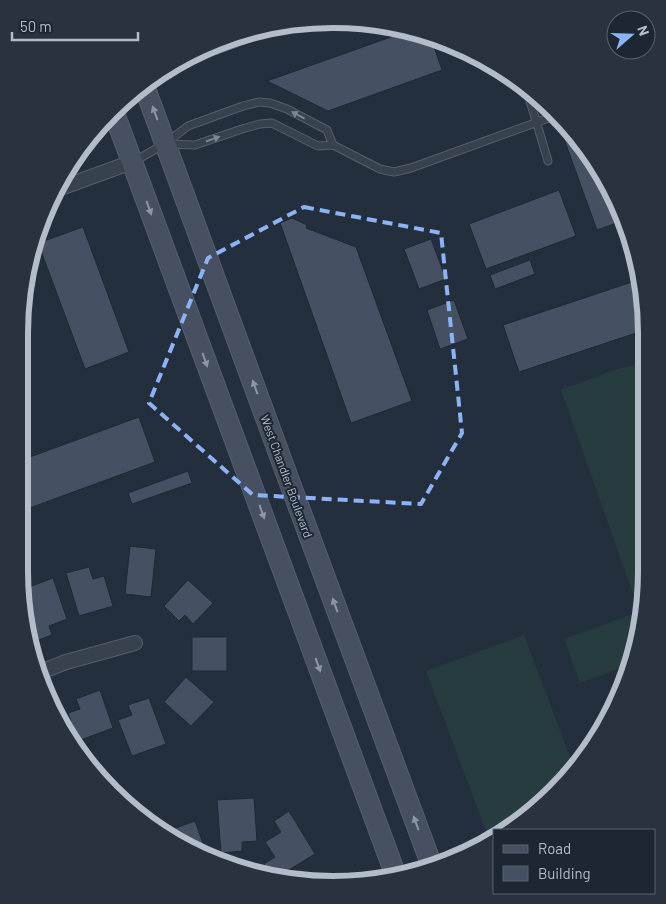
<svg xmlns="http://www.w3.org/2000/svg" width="666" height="904" viewBox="0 0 666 904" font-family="Barlow,sans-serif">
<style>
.grass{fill:#263c3f}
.building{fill:#455162;stroke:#1f2835}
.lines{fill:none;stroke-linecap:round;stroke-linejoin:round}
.service-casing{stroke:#565f6c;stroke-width:9}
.minor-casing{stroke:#565f6c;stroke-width:16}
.secondary-casing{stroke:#565f6c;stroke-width:22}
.service{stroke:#38414e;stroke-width:7}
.minor{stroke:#38414e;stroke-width:14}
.secondary{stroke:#465061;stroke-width:20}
.oneway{fill:#8e96a5}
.oneway2{fill:#7c8592}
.marked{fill:none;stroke:#8ab4f8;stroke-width:4;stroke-dasharray:10 6;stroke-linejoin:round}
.labels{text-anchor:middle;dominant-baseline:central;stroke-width:4;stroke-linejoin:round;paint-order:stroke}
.street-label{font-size:12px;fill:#b4bcc9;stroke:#1d2633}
.rim{fill:none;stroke:#b4bcc9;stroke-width:6}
</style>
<rect width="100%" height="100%" fill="#242f3e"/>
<path class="grass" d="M645,363L647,592L645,599L636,602L561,390L618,369Z
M636,613L640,624L632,664L580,683L564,639Z
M524,635L573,765L524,820L506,830H495V836L489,839L426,671Z"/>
<path class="building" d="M282,27L283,31L216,56L214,48L252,29Z
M405,32L432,41L442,70L328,111L267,81Z
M575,135L582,142L623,212L625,220L597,230L564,139Z
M559,190L576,236L486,269L469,224Z
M292,218L307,225L306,228L356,247L412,401L351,423L280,223Z
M83,227L129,352L85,369L38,243Z
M431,239L446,279L419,289L404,249Z
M530,260L535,274L495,289L490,275Z
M641,279L645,292V330L519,372L503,325Z
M454,300L468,339L440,349L427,310Z
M139,417L155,462L19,512V461Z
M188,471L192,483L132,504L128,493Z
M130,546L156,549L151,597L125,594Z
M89,567L93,579L104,576L113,606L79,616L66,573Z
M53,578L67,619L49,626L52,635L36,641L23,606L21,590Z
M188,580L213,603L193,624L185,615L179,621L164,606Z
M192,637H227V671H192Z
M186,677L214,702L191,726L164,702Z
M100,690L113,728L78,741L68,713L80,709L76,699Z
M149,698L166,744L132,756L118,720L132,715L128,705Z
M254,798L257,841L242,842V851L221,853L217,800Z
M289,811L315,854L274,879L264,864L275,857L265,842L281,832L274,821Z
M195,821L207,855L204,856L194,853L165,832Z"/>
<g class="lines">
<defs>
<path id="service" d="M528,94L548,161
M168,144L195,145L245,128L260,124L272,123L318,146L333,145L380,169L394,172L411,168L554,116
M135,161L166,143L188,126L243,106L259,102L270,103L287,109L327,130L333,145"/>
<path id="minor" d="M58,189L132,162
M38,673L66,662L135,643"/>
<path id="secondary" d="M143,83L288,478L433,869
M114,113L396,876"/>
</defs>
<use href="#service" class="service-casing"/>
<use href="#minor" class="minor-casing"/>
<use href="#secondary" class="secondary-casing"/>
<use href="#service" class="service"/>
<use href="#minor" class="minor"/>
<use href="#secondary" class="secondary"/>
</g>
<defs><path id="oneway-solid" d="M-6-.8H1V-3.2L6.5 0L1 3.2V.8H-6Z" transform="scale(1.25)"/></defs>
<g class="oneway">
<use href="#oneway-solid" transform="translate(155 113) rotate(-110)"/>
<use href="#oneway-solid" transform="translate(149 208) rotate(70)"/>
<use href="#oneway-solid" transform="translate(205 360) rotate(70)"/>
<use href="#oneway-solid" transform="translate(255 387) rotate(-110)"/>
<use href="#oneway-solid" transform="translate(262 512) rotate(70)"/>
<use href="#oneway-solid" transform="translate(335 605) rotate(-110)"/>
<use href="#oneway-solid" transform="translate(318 665) rotate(70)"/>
<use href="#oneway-solid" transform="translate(416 823) rotate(-110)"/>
</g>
<g class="oneway2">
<use href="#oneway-solid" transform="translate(298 115) rotate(-152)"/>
<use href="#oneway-solid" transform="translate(213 139) rotate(-19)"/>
</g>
<path class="marked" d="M304,207L441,233L462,433L421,504L253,495L149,403L208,258Z"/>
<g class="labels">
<g class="street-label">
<text transform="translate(287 476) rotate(70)">West Chandler Boulevard</text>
</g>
</g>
<path d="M0 0H666V904H0ZM333 28H333A305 305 0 0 1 638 333V571A305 305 0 0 1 333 876H333A305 305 0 0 1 28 571V333A305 305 0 0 1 333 28Z" fill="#29323f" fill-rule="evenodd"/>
<path class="rim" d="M333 28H333A305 305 0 0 1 638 333V571A305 305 0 0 1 333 876H333A305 305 0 0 1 28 571V333A305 305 0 0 1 333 28Z"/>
<rect x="493" y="829" width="162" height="65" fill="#1d2633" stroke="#59626f"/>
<rect x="503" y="845" width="25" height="8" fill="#465061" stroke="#59626f"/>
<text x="538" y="854" font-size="15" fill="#b4bcc9">Road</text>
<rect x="503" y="866" width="25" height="15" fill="#455162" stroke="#59626f"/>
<text x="538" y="879" font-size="15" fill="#b4bcc9">Building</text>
<g transform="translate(631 35) rotate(70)"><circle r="24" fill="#1d2633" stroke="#59626f"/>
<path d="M0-4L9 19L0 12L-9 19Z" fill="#8ab4f8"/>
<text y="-8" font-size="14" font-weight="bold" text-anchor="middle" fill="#b4bcc9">N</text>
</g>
<path d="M12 32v8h126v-8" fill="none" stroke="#b4bcc9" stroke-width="2.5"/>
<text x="20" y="32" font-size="15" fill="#b4bcc9" stroke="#1d2633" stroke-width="4" paint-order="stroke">50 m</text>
</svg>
